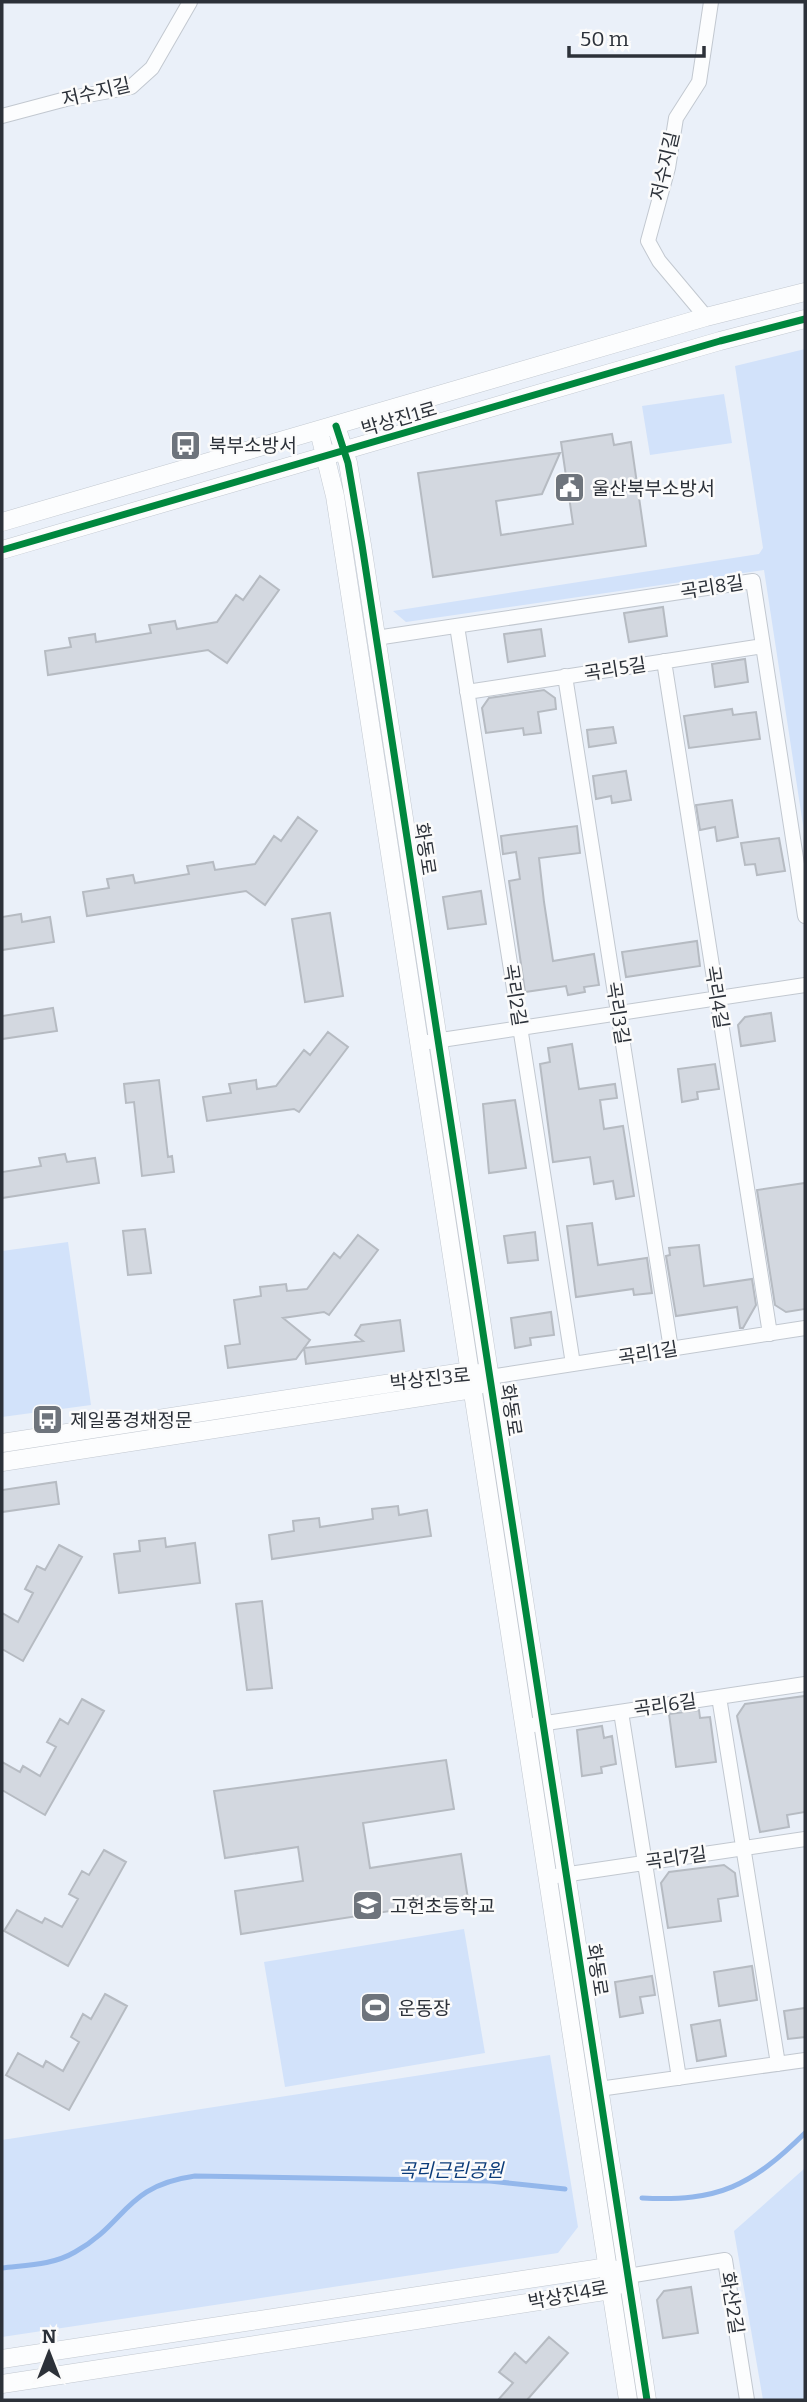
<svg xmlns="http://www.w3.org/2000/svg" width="807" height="2402" viewBox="0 0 807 2402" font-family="Bitter,'Noto Sans KR',serif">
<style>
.green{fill:#d2e2fa}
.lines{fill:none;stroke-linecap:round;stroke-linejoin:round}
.stream{stroke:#93b7eb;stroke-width:5}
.building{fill:#d3d8e0;stroke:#b6bbc2;stroke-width:2}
.minor-casing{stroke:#c2c8d0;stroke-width:16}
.tertiary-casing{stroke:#c2c8d0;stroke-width:19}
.minor{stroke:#fcfdfe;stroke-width:14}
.tertiary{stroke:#fcfdfe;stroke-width:18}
.cycleway-casing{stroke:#fbfbfb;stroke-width:11}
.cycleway{stroke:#00873e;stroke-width:7}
.labels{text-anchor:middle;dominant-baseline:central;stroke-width:5;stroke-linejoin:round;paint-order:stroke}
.street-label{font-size:19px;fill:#2c3139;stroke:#fbfbfb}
.poi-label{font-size:19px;fill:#2c3139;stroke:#fbfbfb;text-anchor:start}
.park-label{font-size:19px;font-style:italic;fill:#0a3b79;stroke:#fbfbfb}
</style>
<rect width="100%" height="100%" fill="#eaf0f9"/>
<path class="green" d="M805,349V838L764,570L406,622L393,611L759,554L763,548L735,366Z
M724,394L732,443L650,455L642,406Z
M68,1242L91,1405L2,1417V1251Z
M464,1929L485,2053L285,2087L264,1962Z
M550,2055L578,2227L558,2253L2,2337V2140Z
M805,2168V2400H763L734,2231Z"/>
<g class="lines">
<path class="stream" d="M642,2198C719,2202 751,2186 805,2133
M2,2268C27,2265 53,2265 75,2252C127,2223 124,2186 195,2176L490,2181L565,2189"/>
</g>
<path class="building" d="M612,434L614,445L631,442L646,546L433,577L418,473L560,453L542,494L496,501L501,535L573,524L561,442Z
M260,576L279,590L227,663L208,650L48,675L45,651L71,647L69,638L95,634L96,642L151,633L149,625L175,621L177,629L217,622L236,595L243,600Z
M663,607L667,636L629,642L624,613Z
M541,629L545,656L508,662L504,634Z
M745,659L748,682L715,687L712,664Z
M544,690L555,698L556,709L538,712L541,733L524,735L523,728L486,733L482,708L489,698Z
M732,709L733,715L756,712L760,739L689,748L684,716Z
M613,727L616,743L589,747L587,730Z
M626,771L631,800L612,803L611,796L596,799L593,776Z
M732,800L738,837L717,841L715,827L700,830L696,805Z
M298,817L317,831L265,905L246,891L87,916L83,892L109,888L107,879L133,875L135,883L189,874L187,866L213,862L215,870L255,864L274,836L281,841Z
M577,826L580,853L539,858L544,902L553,961L594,954L599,985L584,987L585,992L568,995L566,986L525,992L509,881L520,879L516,852L503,854L501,836Z
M779,838L785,871L757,875L755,864L745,865L741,843Z
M481,891L486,924L448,929L443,897Z
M330,913L343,996L305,1002L292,919Z
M21,914L22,922L50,917L54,942L2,950V917Z
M697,941L700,966L626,977L622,952Z
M53,1008L57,1031L2,1039V1016Z
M771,1013L775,1041L741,1046L738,1025L745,1017Z
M328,1032L348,1047L299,1112L294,1109L207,1121L203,1097L231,1093L229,1084L256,1080L257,1089L276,1086L304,1050L310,1055Z
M572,1044L579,1089L615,1084L617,1098L600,1100L604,1129L623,1126L634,1196L616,1199L613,1181L594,1184L590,1157L553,1162L540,1064L550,1062L548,1048Z
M715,1064L719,1089L697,1092L698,1099L682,1102L678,1069Z
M159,1080L168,1157L172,1156L174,1172L142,1176L134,1102L126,1103L124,1084Z
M515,1100L526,1168L489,1173L483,1104Z
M65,1154L67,1162L95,1158L99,1183L2,1198V1172L41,1166L39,1158Z
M805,1183V1309L786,1312L775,1305L757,1190Z
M592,1223L598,1265L647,1258L652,1293L634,1295L633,1289L576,1297L567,1226Z
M145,1229L151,1273L128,1275L123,1231Z
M535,1232L538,1260L508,1263L504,1236Z
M358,1235L378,1250L329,1315L324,1312L283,1318L310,1340L296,1359L228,1368L225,1346L240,1344L234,1300L261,1296L260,1287L286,1284L287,1291L307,1289L334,1253L340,1258Z
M699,1245L704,1286L752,1279L756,1305L743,1328H740L737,1307L676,1316L666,1256L670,1255L669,1248Z
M551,1312L554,1335L530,1338L531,1345L515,1348L511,1318Z
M400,1320L404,1351L306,1364L304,1348L363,1341L355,1335L361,1325Z
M56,1482L59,1504L2,1512V1490Z
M398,1506L399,1515L427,1510L431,1536L272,1559L269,1535L294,1531L293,1521L319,1518L320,1527L373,1519L372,1509Z
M165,1538L166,1547L195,1543L200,1583L119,1593L114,1554L140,1551L139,1541Z
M59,1545L82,1557L23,1661L2,1649V1613L18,1622L33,1593L25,1589L37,1566L45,1570Z
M262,1601L272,1688L247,1690L236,1604Z
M805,1696V1812L787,1815L789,1827L760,1832L737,1716L745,1704Z
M82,1699L104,1711L45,1815L2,1790V1762L20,1772L23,1766L40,1776L56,1747L47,1742L60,1719L68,1724Z
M699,1710L700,1718L710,1717L716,1762L676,1767L669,1714Z
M602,1726L604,1738L612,1736L616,1764L601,1767L602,1773L582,1776L577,1730Z
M446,1760L454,1809L363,1823L370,1868L461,1854L468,1899L241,1934L235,1891L303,1881L298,1847L225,1858L214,1791Z
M104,1850L126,1862L68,1966L4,1931L17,1910L42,1923L45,1918L62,1927L78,1899L69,1894L82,1871L89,1875Z
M724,1865L735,1873L738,1896L718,1899L721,1921L668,1928L661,1883L669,1872Z
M752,1966L757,2000L719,2006L714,1972Z
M652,1976L655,1995L640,1997L643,2013L620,2017L615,1982Z
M105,1994L127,2006L69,2110L6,2075L18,2053L43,2067L46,2061L63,2071L79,2042L71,2037L83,2014L91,2019Z
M805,2008V2037L788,2039L784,2011Z
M720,2020L726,2056L697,2061L691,2025Z
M691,2287L698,2333L663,2338L657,2300L664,2291Z
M549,2337L568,2353L527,2400H498L513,2383L499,2372L515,2353L526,2363Z"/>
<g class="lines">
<defs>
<path id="minor" d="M2,116L66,99L131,87L152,68L190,2
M706,317L659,261L648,241L668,168L676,118L699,82L711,2
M457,626L573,1364
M376,638L753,581L805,916
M664,661L770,1334
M565,676L671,1349
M467,692L763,646
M428,1042L805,985
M490,1377L805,1328
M719,1697L778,2064
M621,1712L679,2078
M533,1725L805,1684
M556,1876L805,1839
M599,2089L805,2060
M628,2276L725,2260L747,2400"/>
<path id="tertiary" d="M336,426L348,463L362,545L647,2400
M319,431L335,496L628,2400
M2,522L706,317L805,292
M2,550L720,341L805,319
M2,1443L470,1371L480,1374
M2,1462L473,1389L481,1383
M2,2359L608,2267L628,2276L611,2290L2,2384"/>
</defs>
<use href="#minor" class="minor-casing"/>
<use href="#tertiary" class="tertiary-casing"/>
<use href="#minor" class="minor"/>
<use href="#tertiary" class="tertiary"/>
<defs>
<path id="cycleway" d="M336,426L348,463L362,545L647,2400
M2,550L720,341L805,319"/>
</defs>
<use href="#cycleway" class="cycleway-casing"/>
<use href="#cycleway" class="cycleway"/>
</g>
<defs>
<symbol id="bus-square" viewBox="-11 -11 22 22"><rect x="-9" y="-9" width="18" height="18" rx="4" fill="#6e747c" stroke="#fbfbfb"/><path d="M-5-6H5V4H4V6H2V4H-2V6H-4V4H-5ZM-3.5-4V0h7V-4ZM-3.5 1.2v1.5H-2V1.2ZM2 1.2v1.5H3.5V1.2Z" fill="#fff"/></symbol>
<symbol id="civic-square" viewBox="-11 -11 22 22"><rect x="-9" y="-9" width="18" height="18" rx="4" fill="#6e747c" stroke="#fbfbfb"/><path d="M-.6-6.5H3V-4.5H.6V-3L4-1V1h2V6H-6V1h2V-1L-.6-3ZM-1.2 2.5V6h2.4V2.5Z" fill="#fff"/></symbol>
<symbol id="school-square" viewBox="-11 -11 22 22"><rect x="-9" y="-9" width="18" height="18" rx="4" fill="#6e747c" stroke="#fbfbfb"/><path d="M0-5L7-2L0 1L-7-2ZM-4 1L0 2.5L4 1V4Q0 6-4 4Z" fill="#fff"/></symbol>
<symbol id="stadium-square" viewBox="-11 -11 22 22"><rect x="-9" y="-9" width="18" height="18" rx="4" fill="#6e747c" stroke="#fbfbfb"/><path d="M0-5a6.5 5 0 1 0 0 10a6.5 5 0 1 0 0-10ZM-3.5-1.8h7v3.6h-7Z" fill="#fff"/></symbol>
</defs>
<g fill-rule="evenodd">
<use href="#bus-square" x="168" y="428" width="35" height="35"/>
<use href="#civic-square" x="552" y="470" width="35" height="35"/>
<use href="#bus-square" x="30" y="1402" width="35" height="35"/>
<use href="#school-square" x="350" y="1888" width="35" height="35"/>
<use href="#stadium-square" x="358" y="1990" width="35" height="35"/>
</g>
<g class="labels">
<g class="street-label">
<text transform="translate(96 92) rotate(-13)">저수지길</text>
<text transform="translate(665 166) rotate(-77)">저수지길</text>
<text transform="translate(399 419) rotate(-16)">박상진1로</text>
<text transform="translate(712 587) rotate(-9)">곡리8길</text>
<text transform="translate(615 669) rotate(-9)">곡리5길</text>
<text transform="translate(425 849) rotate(81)">화동로</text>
<text transform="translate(515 995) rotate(81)">곡리2길</text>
<text transform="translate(717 997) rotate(81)">곡리4길</text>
<text transform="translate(618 1013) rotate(81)">곡리3길</text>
<text transform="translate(648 1353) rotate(-9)">곡리1길</text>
<text transform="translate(430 1379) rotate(-6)">박상진3로</text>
<text transform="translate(511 1410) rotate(81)">화동로</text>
<text transform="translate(665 1705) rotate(-8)">곡리6길</text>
<text transform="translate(676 1858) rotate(-8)">곡리7길</text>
<text transform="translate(597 1970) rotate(81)">화동로</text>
<text transform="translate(568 2295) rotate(-11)">박상진4로</text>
<text transform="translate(732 2303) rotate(81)">화산2길</text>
</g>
<g class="poi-label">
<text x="209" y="445">북부소방서</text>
<text x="592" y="488">울산북부소방서</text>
<text x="70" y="1420">제일풍경채정문</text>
<text x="390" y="1906">고헌초등학교</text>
<text x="398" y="2008">운동장</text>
</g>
<g class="park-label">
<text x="451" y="2170">곡리근린공원</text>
</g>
</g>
<rect width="807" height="2402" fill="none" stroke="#2c3139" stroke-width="7"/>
<g transform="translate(49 2353)" stroke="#fbfbfb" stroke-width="5" paint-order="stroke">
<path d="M0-5L12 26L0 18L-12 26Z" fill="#2c3139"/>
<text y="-10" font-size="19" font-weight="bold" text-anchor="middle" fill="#2c3139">N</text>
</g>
<path d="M569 46v10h135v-10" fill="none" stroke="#2c3139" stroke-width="3.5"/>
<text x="580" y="46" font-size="21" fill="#2c3139" stroke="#fbfbfb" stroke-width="5" paint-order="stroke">50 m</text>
</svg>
